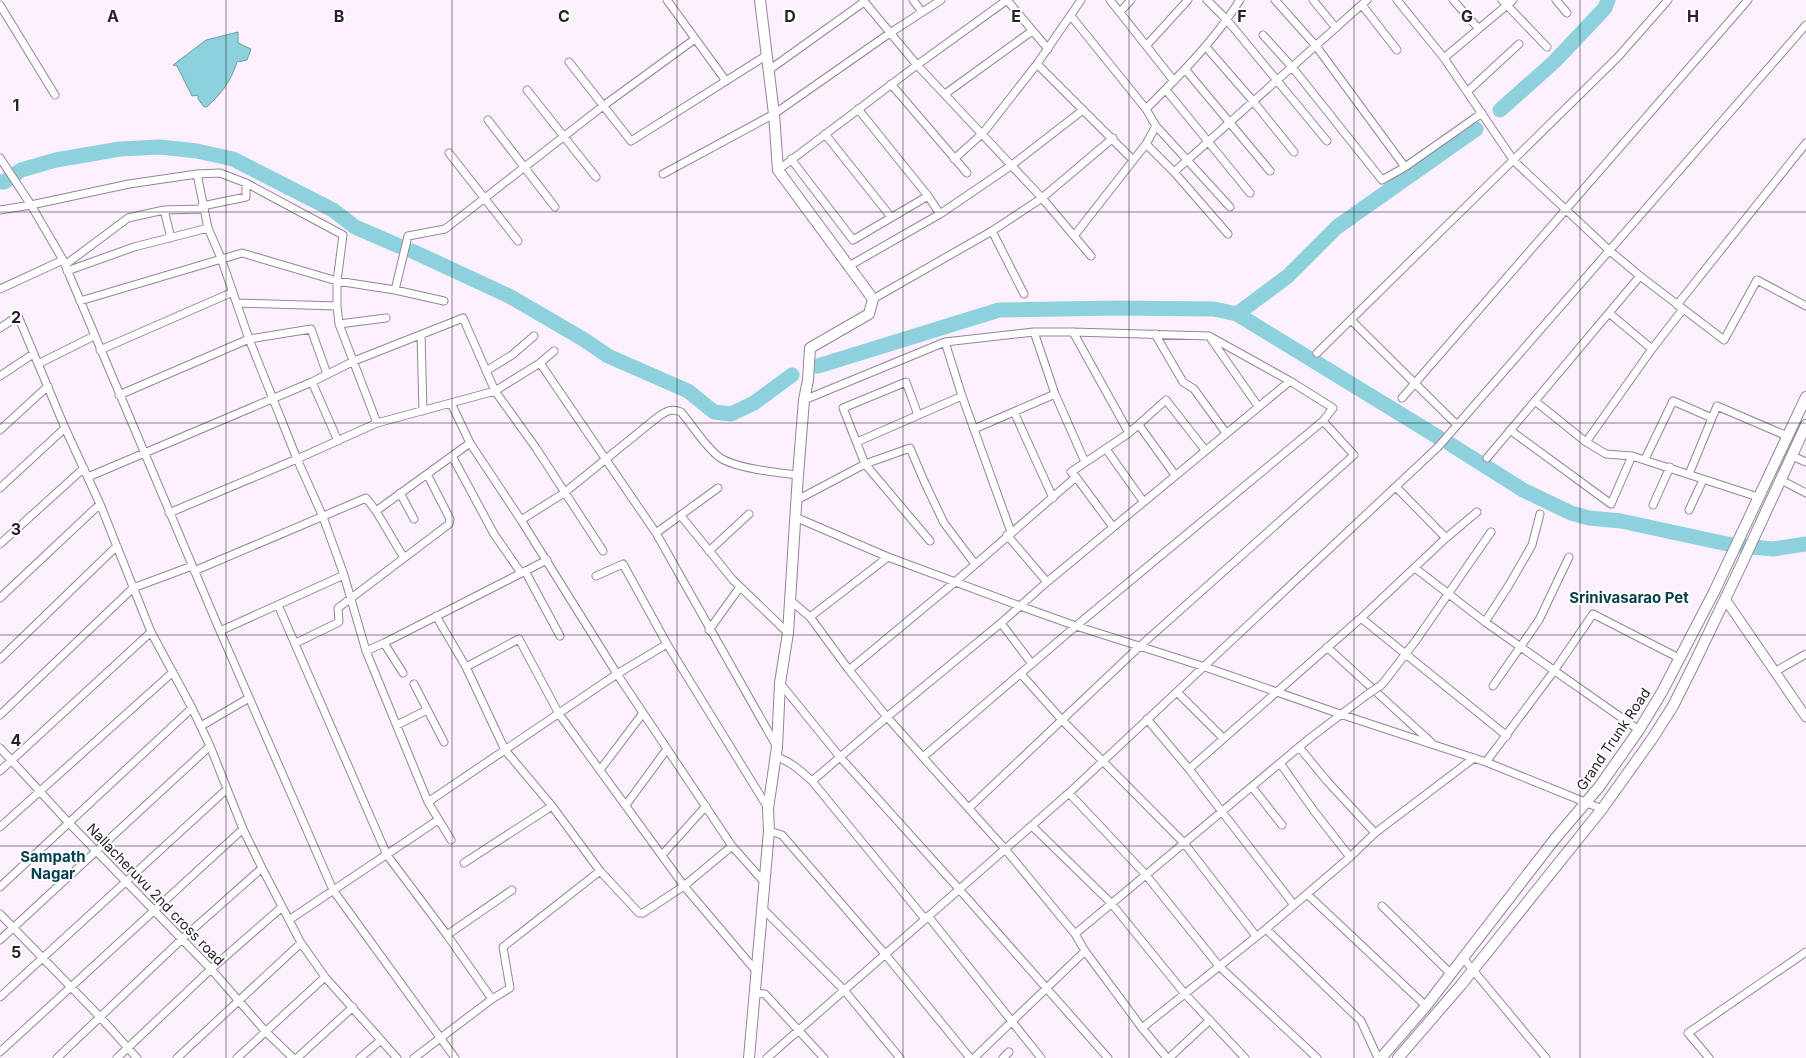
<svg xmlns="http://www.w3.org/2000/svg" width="1806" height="1058" viewBox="0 0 1806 1058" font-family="Inter,sans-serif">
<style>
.water{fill:#8cd1db;stroke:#6e9ca6}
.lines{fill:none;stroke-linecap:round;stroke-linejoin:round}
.river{stroke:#8cd1db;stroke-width:15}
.minor-casing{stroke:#958499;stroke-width:9}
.tertiary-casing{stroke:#958499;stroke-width:11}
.secondary-casing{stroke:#958499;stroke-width:12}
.minor{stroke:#fff;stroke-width:7}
.tertiary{stroke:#fff;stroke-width:9}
.secondary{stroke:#fff;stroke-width:10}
.minor-bridge-casing{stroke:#958499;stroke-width:9;stroke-linecap:butt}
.minor-bridge{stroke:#fff;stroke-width:7}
.grid{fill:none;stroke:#29222a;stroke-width:1;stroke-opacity:0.55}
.labels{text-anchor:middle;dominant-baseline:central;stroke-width:4;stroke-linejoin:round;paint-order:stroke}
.street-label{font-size:14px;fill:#29222a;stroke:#fff}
.neighbourhood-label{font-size:15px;font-weight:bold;fill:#05404e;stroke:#fff}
.grid-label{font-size:16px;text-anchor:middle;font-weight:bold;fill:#29222a;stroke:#fff;stroke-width:4;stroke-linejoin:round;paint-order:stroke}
</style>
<rect width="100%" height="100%" fill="#fcf0fe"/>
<path class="water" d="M238,32V43L251,49L247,60L237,62C231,81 222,93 207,107H204L198,99V95L192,96L177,66L173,65L206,40Z"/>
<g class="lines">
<path class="river" d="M1500,110L1554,62L1605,8L1608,0
M0,182H4L21,170L56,160L120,149L160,147L197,151L233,159L333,210L355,227L399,246
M412,251L509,296L583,339L608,356L688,391L714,412L731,414L754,403L792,375
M1237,314L1288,276L1337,227L1476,129
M818,366L999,310L1116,308L1214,309L1237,314L1438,437
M1450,444L1523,490L1571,513L1589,518L1621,521L1732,545L1773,549L1806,544"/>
<defs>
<path id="minor" d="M667,0L726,81
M863,0L917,65L1042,198L1091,256
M913,0L922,12
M1007,0L1048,49
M1110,0L1174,81
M1207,0L1227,20L1327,141
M1275,0L1316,46L1405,167
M1313,0L1336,28
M1397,0L1444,58L1514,161L1610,251L1640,276L1724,340L1757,280L1806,306
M1453,0L1479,29
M1502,0L1547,47
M1556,0L1567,13
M0,5L55,95
M1362,5L1397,50
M1120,12L1131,0
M1071,16L1146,109L1156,126L1230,207
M1263,35L1292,67L1382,180L1405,167L1482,113
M1146,46L1188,0
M1206,47L1253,101L1294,152
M1444,58L1513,0
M569,62L631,141L767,55
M1037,64L1133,160
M1185,69L1270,171
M769,70L864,2
M891,84L967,173
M527,90L596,177
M1166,90L1250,193
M1467,92L1519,44
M945,94L1032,31
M858,109L928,196L940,214
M1146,109C1180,75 1214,41 1240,0
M488,120L555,207
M825,134L891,217
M1146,144L1174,172L1228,234
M449,153L518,241
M0,158L31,205L63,260L220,631L333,890L455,1058
M791,159L853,240L928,196
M954,159L983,133L1037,64L1081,0
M778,170L917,65L1007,0
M1174,172L1367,0
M197,174L208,228L221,258L249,339L297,459L323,517L344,575L366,651L428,802L451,840
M663,174L774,114L890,33L941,0
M202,206L246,197V183
M0,210L31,205L129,184L197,174L220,173L246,183L343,235L337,281V306L339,324L377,423
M164,210L171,238
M992,231L1024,294
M1074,236L1146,144L1156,126
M65,265L128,218L164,210L203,209
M849,266L940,214L1012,165L1083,110
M67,271L134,247L208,228
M0,289L63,260
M395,290L408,236L445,229L603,106L695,39
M873,299L992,231L1042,198L1113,138
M80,301L242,253L337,281L395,290L444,301
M237,303L337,306
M1677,305L1806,143
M1609,313L1652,349
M1351,320L1457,425
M339,324L386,318
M0,328L18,316L65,428L100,504L151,632L192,708L210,746L243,829L262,868L301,943L325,977L397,1058
M1034,332L1055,394L1085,462
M1073,332L1129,433
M1155,334L1183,382L1194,389L1226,433
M421,335L423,411
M1211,339L1258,406
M945,342L962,396
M100,350L233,292
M1317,353L1618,57L1668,0
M540,363L656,533L777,747
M38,364L94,336
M486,371L512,355L534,336
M0,376L33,354
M312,382L338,441
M119,395L249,339L311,329L327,374
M1402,398L1748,0
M804,400L945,342L1034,332H1073L1209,336L1290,381L1333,408L1323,421L1076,626L923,757
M1535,401L1586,442L1606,454L1632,456L1758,497
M451,403L470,443L521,520L617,674L732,846L764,882
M1014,412L1053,498
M918,415L906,382L843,408L865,464L930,541
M1139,425L1175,475
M974,429L1055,394
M0,430L48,386
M1510,430L1611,504L1632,456
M857,442L962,396L1011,532
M1586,442L1652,349L1683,309
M1106,449L1143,501
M452,456L494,534L521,573
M1792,456L1806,462
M1487,458L1640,276
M1645,459L1673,401L1712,418
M1689,474L1717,406L1787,436
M88,477L312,382L354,361L463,318L495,391L536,448L603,551
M1076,477L1071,472L1129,433L1166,400L1205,450
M1781,480L1806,493
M1396,487L1446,538
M0,488L65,428
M400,493L414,519
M797,500L865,464L910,448L924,481L944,523L975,564
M1653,505L1670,467
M1689,510L1703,480
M376,511L404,558
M169,513L297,459L377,423L495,391L540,363L554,351
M681,516L733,580L788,633
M795,517L888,557L1020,606L1076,626L1205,667L1340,714L1486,762L1602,809
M521,520L564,493L659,416C667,411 672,408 681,412C693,426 704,445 719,457C734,468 778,473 798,475
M656,533L718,488
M1007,535L1047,582
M0,544L84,468
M709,551L749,514
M1415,568L1485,622L1639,730
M194,571L366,498L376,511L470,443
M525,571L560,636
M596,576L623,564L667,644L768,808
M0,598L100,504
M790,600L810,617L849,670L887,717L1005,849L1075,934L1085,951L1142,1028L1167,1058
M278,605L387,855L447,935L492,999L414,1058
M436,616L466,667L505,750L552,806L600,871L639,913H643L684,886L732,846
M810,617L888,557
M1361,618L1507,736
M1485,622L1509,585L1532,545L1540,514
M1001,623L1032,664
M709,630L740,587
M220,631L344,575
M296,643L339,622L338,608L449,524L450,519L427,474
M384,643L403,673
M1327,647L1432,743
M366,651L384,643L547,560
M0,659L117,546
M466,667L519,639L559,714L684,886L756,971
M849,670L955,582L1076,477L1113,527
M1776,671L1806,654
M1021,674L1062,720L1184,843L1256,936
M780,683L840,757L959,889L1108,1058
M414,684L444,742
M1380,686L1384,682L1417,639L1491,532
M1493,686L1539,620L1569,557
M1177,692L1223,738
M0,715L133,588L192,566
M1147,719L1189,769L1294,905
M397,725L427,710
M201,726L249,698
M1299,747L1327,781L1375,833
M0,748L68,822L211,969L266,1032L293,1058
M775,756C791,762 800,770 812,781
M1486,762L1554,671L1593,614L1679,658
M1280,763L1314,811L1350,857
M1189,769L1361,618L1446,538L1477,512
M600,770L643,713
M0,771L151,632
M1252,787L1282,825
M1069,793L1146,875L1219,966L1317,1058
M428,802L617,674L667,644
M626,805L667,749
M969,808L1140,646L1354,455L1323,421
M1032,826L1111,903L1185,994L1245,1058
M0,827L173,672
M769,831L782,835L885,954L970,1058
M662,855L706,806
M464,863L552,806
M0,887L192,708
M1307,894L1426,1006
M1382,906L1451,974
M762,908L844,990L900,1058
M0,914L100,1017L137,1058
M928,916L1041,1058
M925,919L812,781L887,717L1001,623L1047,582L1290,381
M289,920L438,820
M1266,929L1361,1021L1378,1058
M1075,934L1310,738L1368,694
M447,935L512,890
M0,940L210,746
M1463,958L1546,1058
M754,993L765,994L824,1058
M0,997L227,789
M492,999L510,988L503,947L600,871
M1142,1028L1266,929L1350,857L1375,833L1474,758
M0,1052L243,829
M57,1058L182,939L262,868
M117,1058L211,969L282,907
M177,1058L301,943
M237,1058L325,977
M297,1058L353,1007
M360,1058L381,1040
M767,1058L1069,793L1438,447L1806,25
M974,1058L1085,951
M1003,1058L1009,1052
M1169,1058L1210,1020
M1709,1058L1688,1033L1806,952"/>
<path id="tertiary" d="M1725,599L1806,717"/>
<path id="secondary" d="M749,1058L769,831L768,809L777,747L780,683L788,633L798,475L804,400L808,380L810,348L869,314L873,299L778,170L774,114L760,0
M1381,1058L1426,1006L1554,840L1599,787L1639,730L1662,692L1714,592L1806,397
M1398,1058L1461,985L1602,809L1652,739L1673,706L1693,666L1739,570L1806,425"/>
</defs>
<use href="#minor" class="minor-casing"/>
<use href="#tertiary" class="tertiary-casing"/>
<use href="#secondary" class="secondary-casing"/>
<use href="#minor" class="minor"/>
<use href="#tertiary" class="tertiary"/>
<use href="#secondary" class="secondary"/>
<defs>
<path id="minor-bridge" d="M1368,694L1380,686"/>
</defs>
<use href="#minor-bridge" class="minor-bridge-casing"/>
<use href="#minor-bridge" class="minor-bridge"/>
</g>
<path class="grid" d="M226,0V1058M452,0V1058M677,0V1058M903,0V1058M1129,0V1058M1354,0V1058M1580,0V1058M0,212H1806M0,423H1806M0,635H1806M0,846H1806"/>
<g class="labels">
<g class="street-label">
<text transform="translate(1613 739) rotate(-56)">Grand Trunk Road</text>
<text transform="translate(156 894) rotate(46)">Nallacheruvu 2nd cross road</text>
</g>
<g class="neighbourhood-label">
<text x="1629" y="597">Srinivasarao Pet</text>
<text x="53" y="856">Sampath<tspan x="53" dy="17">Nagar</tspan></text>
</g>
</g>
<g class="grid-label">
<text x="113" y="22">A</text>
<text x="339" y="22">B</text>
<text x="564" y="22">C</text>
<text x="790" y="22">D</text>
<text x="1016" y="22">E</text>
<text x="1242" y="22">F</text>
<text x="1467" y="22">G</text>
<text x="1693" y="22">H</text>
<text x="16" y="111">1</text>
<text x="16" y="323">2</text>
<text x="16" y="535">3</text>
<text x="16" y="746">4</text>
<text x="16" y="958">5</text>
</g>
</svg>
